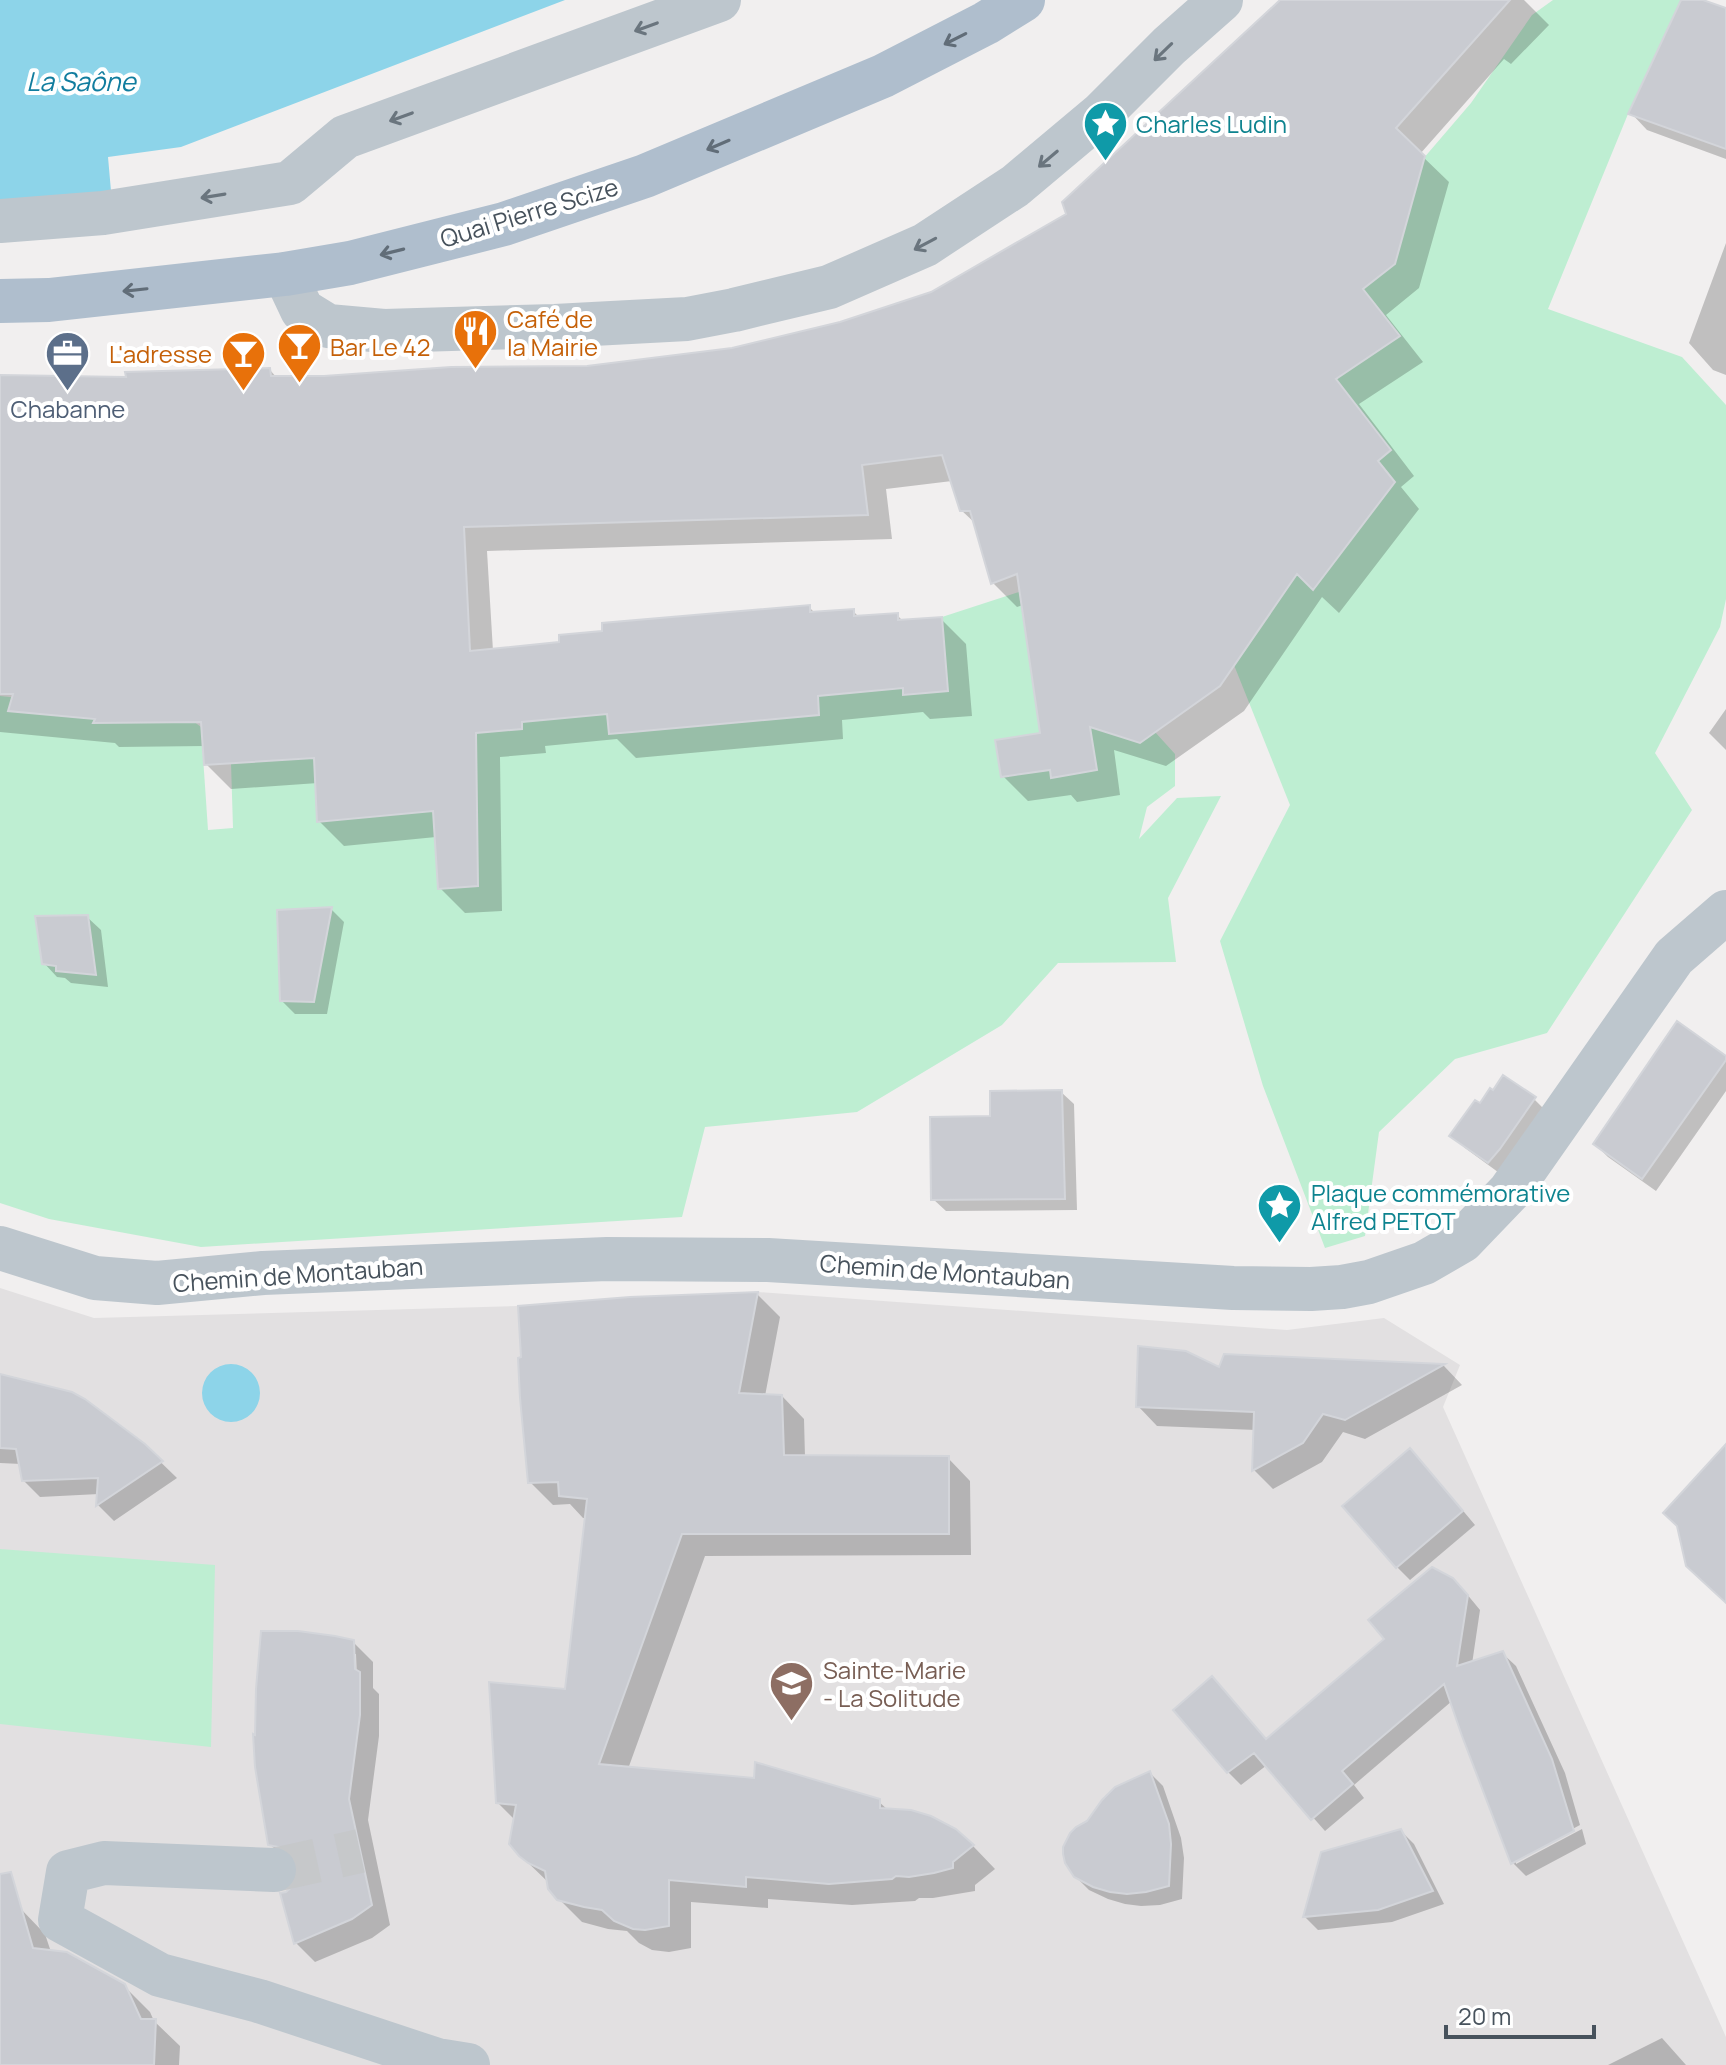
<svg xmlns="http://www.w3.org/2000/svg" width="1726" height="2065" viewBox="0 0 1726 2065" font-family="Manrope,sans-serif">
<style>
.education{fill:#e2e0e1}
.green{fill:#beeed2;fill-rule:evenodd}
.water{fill:#8dd4e9}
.shadow{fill:#0003;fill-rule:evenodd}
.building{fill:#c9cbd1;stroke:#d3d5da;stroke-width:2}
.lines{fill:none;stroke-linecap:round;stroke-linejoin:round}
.minor-tunnel{stroke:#c6c8ca;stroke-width:44;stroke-dasharray:44 22;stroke-linecap:butt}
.minor{stroke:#bdc6cd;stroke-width:44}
.major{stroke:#afbecd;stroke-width:44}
.oneway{stroke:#6a757e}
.oneway2{stroke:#616d78}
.labels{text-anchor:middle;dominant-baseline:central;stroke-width:8;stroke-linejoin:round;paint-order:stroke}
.culture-label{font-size:24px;fill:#0d838f;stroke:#fff;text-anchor:start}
.street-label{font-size:24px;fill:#47525c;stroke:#fff}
.food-label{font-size:24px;fill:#c56008;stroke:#fff;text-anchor:start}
.service-label{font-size:24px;fill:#4e5e75;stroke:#fff}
.education-label{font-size:24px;fill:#785e54;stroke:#fff;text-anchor:start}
.water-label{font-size:26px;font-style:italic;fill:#117d9f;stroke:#fff}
</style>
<rect width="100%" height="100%" fill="#f1efef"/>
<path class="education" d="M0,1288L94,1318L518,1306L630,1297L758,1292L1287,1330L1384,1318L1460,1365L1443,1407L1726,2037V2065H0Z"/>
<path class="green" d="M1553,0H1681L1628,114L1548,309L1682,357L1726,405V599L1720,627L1655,753L1692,810L1547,1033L1455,1059L1379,1132L1365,1236L1325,1248L1263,1086L1220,941L1290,805L1234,665L1363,289L1423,159L1471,103L1532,15Z
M1019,592L1081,697L1140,743L1155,732L1175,754V786L1147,807L1139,839L1177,798L1221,796L1168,898L1176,962L1058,963L1002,1025L857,1112L705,1127L682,1217L201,1247L49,1219L0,1203V696L185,715L201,727L208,830L233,828L231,763L474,734L743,664L942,617ZM477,807L478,886L438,889L433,812Z
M0,1549L215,1565L211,1747L0,1724Z"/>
<path class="water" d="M0,0H565L181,147L108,157L111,191L0,203Z
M202 1393a29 29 0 1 1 58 0a29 29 0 1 1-58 0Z"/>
<path class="shadow" d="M1286,0H1524L1549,25L1511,64L1504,59L1420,154L1449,182L1419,288L1386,315L1423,362L1359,404L1414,476L1401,487L1419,509L1339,613L1322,597L1244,711L1166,766L1114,750L1120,795L1077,802L1071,795L1028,801L1003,776L1042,735L1023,605L1017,607L993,583L976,524L961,510L952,481L886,489L892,539L487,551L493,651L561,644L809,607L816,614L853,611L860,618L897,615L904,622L941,619L966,644L972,716L930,719L923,712L842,720L843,739L658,756L636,758L617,739L545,746L546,753L500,757L502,911L465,913L440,888L436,837L344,846L319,821L318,783L231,789L206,764L205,746L119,747L115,743L0,732V377L128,379L270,370L277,378L587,368L732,350L841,324L932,294L1069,215Z
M1684,0H1697L1726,10V159L1647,130L1631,113Z
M1726,243V375L1713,370L1689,343Z
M1726,709V750L1709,733Z
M331,909L344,922L327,1014H295L282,1001Z
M87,917L101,930L108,987L71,983L65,978L57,977L44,963Z
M1726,1058V1091L1656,1191L1608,1157L1595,1144Z
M1061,1092L1074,1104L1077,1210L946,1211L933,1199Z
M1493,1093L1534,1099L1547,1112L1502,1175L1465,1148L1452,1135Z
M757,1294L780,1317L765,1396H782L804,1419L805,1457L948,1458L970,1481L971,1555L705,1556L628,1769L878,1801L888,1810L947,1826L973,1846L995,1869L975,1885V1891L933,1898H919L915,1901L852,1905L768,1899V1908L691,1902V1948L669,1952L652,1950L639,1943L627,1931L608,1929L582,1922L559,1899L549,1883L520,1855L515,1820L497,1802L567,1691L586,1518H583L570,1504L553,1505L530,1482Z
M1226,1356L1444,1366L1462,1385L1365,1439L1343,1432L1322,1462L1273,1489L1254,1470L1256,1430L1157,1426L1138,1406L1221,1369Z
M0,1376L144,1446L177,1478L114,1521L98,1505L99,1494L40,1497L23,1480L21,1464L0,1463Z
M1423,1463L1475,1525L1410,1580L1397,1567Z
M1466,1593L1480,1610L1472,1664L1502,1653L1516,1666L1565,1773L1580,1825L1516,1859V1864L1582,1829L1586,1844L1526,1876L1513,1863L1452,1701L1354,1785L1364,1798L1325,1831L1267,1765L1241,1785L1228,1772L1267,1741Z
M353,1642L373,1662V1688L379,1694V1736L368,1820L390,1925L372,1938L315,1962L296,1943L297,1884L300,1866L290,1864L270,1844ZM352,1654H356L357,1679H353Z
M1150,1773L1163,1786L1181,1838L1184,1858L1182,1899L1160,1905L1141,1906L1125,1904L1108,1899L1089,1890L1075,1876L1089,1822Z
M1401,1831L1414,1844L1444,1904L1392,1922L1318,1930L1305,1917L1323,1854Z
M20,1908L45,1934L51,1952L124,1986L150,2012L154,2021L180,2046L179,2065H0V1910Z
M1662,2038L1686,2065H1608Z"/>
<path class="building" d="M1280,0H1510L1396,128L1425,156L1395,264L1363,289L1400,336L1336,379L1391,450L1378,461L1395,482L1313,590L1297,574L1220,686L1140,743L1090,727L1097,770L1051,778L1050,770L1001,777L995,740L1040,733L1017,574L991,584L970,511H960L942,455L862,465L868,515L464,527L470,651L559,642V635L602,631V623L810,605V612L854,609V616L898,613V620L942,617L948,691L903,695V688L818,696L819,715L632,732L609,734L607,714L522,722V729L476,733L478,886L438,889L433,811L317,822L314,758L204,765L201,722L93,723L95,719L8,711L13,694H0V375L126,377L125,372L270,368L271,376H324L451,367L587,366L732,348L840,322L931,292L1066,214L1062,202Z
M1681,0H1703L1726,8V149L1628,114Z
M332,907L314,1002L280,1001L277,910Z
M88,915L96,975L56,971V966L42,964L35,916Z
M1677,1021L1726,1056V1060L1642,1179L1593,1144Z
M1503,1075L1536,1097L1500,1149L1488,1163L1449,1136L1475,1100L1480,1103L1490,1088L1493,1090Z
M1062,1090L1065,1199L931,1200L930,1117L990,1116V1091Z
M758,1292L739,1393L782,1395L784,1455L949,1456V1534H682L599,1764L754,1778L755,1762L880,1799V1808L911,1810L931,1816L956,1829L974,1845L953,1862V1868L934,1873L909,1877L896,1876L892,1879L829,1884L746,1877V1887L669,1880V1926L645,1930L633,1929L614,1921L602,1910L584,1907L557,1900L548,1889L545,1871L528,1863L519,1856L509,1844L516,1805L496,1803L489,1682L565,1689L587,1499L559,1496L558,1482L528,1483L520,1398L518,1358L521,1357L518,1306L630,1297Z
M1138,1346L1186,1351L1219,1367L1224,1354L1445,1364L1345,1420L1323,1414L1303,1443L1252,1471L1254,1412L1136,1407Z
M0,1374L72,1392L85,1399L145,1444L163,1461L96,1506L98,1478L22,1481L16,1449L0,1448Z
M1726,1444V1603L1686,1566L1677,1526L1663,1513Z
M1410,1448L1463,1511L1396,1568L1342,1506Z
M1432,1567L1453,1578L1468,1595L1457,1666L1503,1651L1552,1759L1574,1831L1511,1864L1462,1736L1444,1684L1342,1771L1353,1784L1311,1820L1254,1753L1227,1773L1173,1710L1212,1676L1266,1739L1384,1639L1368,1620Z
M261,1631H298L335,1636L354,1640L355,1669L360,1672V1715L349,1799L372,1905L352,1919L294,1944L280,1893L286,1892L295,1884L299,1870L296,1858L288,1849L268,1845L255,1767L253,1734L255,1735L256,1689Z
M1150,1771L1169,1824L1171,1844L1169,1886L1146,1892L1127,1894L1110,1892L1093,1887L1074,1877L1065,1863L1063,1854V1847L1070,1833L1076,1827L1087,1821L1102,1800L1115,1787Z
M1401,1829L1433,1891L1378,1910L1303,1917L1321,1852Z
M11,1872L33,1948L67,1952L125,1984L141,2019H156L154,2065H0V1874Z"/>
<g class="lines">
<path class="minor-tunnel" d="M274,1870L360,1851"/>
<path class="minor" d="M0,221L103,213L290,183L345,137L719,0
M285,274L302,310L328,326L384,331L555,326L687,319L734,310L829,287L925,245L1015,186L1102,113L1169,46L1221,0
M0,1248L95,1278L157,1283L263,1273L607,1259L768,1260L1233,1288L1311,1289L1342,1287L1369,1282L1424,1263L1462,1241L1510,1191L1674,957L1726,912
M274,1870L104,1863L68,1872L60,1920L160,1975L259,2001L437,2060L468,2065"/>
<path class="major" d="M0,301L49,300L285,274L350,263L504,224L645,176L883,76L986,23L1023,0"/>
</g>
<defs><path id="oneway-shaft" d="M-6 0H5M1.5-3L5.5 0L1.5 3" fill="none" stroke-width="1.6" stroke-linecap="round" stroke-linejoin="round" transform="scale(2)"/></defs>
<g class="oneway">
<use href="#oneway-shaft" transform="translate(646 27) rotate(160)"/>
<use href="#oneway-shaft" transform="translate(1163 52) rotate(136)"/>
<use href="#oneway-shaft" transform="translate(401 117) rotate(160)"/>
<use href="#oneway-shaft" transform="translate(1048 159) rotate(140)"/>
<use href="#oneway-shaft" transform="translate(213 196) rotate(171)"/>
<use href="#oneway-shaft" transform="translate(925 244) rotate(152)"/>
</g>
<g class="oneway2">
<use href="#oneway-shaft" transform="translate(955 39) rotate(153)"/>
<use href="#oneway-shaft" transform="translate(718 145) rotate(157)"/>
<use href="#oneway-shaft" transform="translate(392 252) rotate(166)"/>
<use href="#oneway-shaft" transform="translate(135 290) rotate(174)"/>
</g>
<defs>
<symbol id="sight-pin" viewBox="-11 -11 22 30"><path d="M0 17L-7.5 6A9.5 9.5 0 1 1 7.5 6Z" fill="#0f9aa8" stroke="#fff"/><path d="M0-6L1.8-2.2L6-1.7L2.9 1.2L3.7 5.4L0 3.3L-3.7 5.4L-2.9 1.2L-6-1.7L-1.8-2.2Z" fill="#fff"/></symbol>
<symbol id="restaurant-pin" viewBox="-11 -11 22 30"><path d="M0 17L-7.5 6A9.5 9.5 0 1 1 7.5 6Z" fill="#e8710a" stroke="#fff"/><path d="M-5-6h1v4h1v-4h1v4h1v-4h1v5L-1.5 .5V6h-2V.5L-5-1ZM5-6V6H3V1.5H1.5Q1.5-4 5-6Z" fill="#fff"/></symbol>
<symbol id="bar-pin" viewBox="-11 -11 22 30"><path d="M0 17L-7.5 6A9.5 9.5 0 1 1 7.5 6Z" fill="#e8710a" stroke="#fff"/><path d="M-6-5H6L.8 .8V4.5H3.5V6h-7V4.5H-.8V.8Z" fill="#fff"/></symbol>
<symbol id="office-pin" viewBox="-11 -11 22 30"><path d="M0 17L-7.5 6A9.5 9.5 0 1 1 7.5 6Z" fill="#5c6f8a" stroke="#fff"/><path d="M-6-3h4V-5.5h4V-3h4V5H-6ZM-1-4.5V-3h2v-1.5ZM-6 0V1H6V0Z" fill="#fff"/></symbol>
<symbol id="school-pin" viewBox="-11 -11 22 30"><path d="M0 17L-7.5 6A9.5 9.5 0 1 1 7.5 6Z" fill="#8d6e63" stroke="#fff"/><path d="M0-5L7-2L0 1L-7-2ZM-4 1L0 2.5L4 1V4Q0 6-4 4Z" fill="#fff"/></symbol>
</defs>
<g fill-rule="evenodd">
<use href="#sight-pin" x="1080" y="98" width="51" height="69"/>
<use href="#restaurant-pin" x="450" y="306" width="51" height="69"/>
<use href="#bar-pin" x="274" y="320" width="51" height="69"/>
<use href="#bar-pin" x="218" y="328" width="51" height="69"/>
<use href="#office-pin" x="42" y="328" width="51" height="69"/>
<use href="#sight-pin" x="1254" y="1180" width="51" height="69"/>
<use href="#school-pin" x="766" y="1658" width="51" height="69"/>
</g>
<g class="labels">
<g class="culture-label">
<text x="1136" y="123">Charles Ludin</text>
<text x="1311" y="1192">Plaque commémorative<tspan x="1311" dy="28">Alfred PETOT</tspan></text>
</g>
<g class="street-label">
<text transform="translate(529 212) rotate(-17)">Quai Pierre Scize</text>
<text transform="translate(945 1271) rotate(4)">Chemin de Montauban</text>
<text transform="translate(298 1274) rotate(-4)">Chemin de Montauban</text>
</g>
<g class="food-label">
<text x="507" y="318">Café de<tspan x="507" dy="28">la Mairie</tspan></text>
<text x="330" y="346">Bar Le 42</text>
<text x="212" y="353" text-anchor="end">L'adresse</text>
</g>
<g class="service-label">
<text x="68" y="408">Chabanne</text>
</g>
<g class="education-label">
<text x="823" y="1669">Sainte-Marie<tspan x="823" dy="28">- La Solitude</tspan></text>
</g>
<g class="water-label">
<text x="81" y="81">La Saône</text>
</g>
</g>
<path d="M1446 2025v12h148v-12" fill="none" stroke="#47525c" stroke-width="4"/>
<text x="1458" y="2025" font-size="24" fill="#47525c" stroke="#ffffff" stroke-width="6" paint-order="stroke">20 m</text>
</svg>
